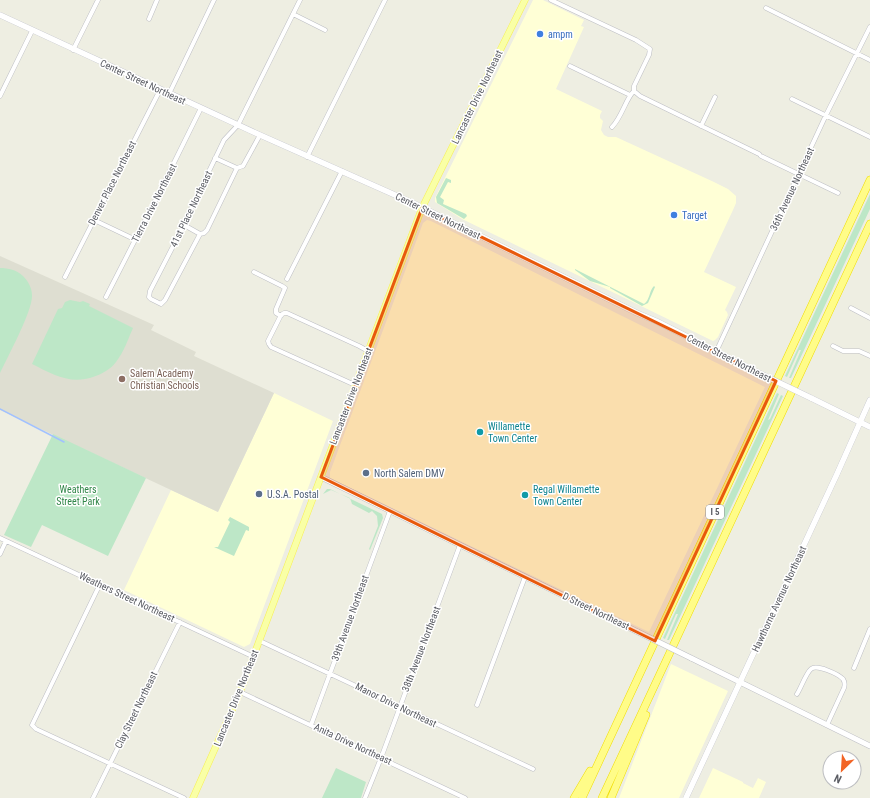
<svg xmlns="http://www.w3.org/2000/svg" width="870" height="798" viewBox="0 0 870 798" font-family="'Roboto Condensed',sans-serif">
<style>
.commercial{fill:#ffffd6}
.education{fill:#deded1}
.green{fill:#bde7c7}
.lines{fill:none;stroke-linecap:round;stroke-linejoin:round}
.stream{stroke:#a1c1ff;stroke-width:1.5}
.minor-casing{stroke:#bdbec4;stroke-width:5}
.tertiary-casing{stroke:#bdbec4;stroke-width:6}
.secondary-casing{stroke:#bfc0c9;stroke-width:6}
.primary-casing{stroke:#f8f051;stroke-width:7}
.motorway-casing{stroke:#f0dd00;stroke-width:8}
.minor{stroke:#fff;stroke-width:4}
.tertiary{stroke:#fff;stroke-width:5}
.secondary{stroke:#fff;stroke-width:5.5}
.primary{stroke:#f9ffa6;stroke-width:6}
.motorway{stroke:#fffc88;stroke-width:7}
.tertiary-bridge-casing{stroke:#bdbec4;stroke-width:6;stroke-linecap:butt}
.secondary-bridge-casing{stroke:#bfc0c9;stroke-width:6;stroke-linecap:butt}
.tertiary-bridge{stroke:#fff;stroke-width:5}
.secondary-bridge{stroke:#fff;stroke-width:5.5}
.marked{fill:#e8590c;fill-opacity:0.2;stroke:#e8590c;stroke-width:3;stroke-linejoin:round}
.shop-dot{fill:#3f7fe0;stroke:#fff;stroke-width:1.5}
.education-dot{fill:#8d6e63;stroke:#fff;stroke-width:1.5}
.culture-dot{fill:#0f9aa8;stroke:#fff;stroke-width:1.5}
.service-dot{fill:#5c6f8a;stroke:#fff;stroke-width:1.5}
.labels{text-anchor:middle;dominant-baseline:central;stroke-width:3;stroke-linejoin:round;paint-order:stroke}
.shield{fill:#fff;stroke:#8c8e92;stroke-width:1}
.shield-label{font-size:9px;font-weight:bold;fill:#5b5d64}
.shop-label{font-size:10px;fill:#366cbe;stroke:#fff;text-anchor:start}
.street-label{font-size:10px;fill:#5b5d64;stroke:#fff}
.education-label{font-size:10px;fill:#785e54;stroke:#fff;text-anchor:start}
.culture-label{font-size:10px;fill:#0d838f;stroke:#fff;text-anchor:start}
.service-label{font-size:10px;fill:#4e5e75;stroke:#fff;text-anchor:start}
.park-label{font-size:10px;fill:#308648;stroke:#fff}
</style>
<rect width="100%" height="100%" fill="#eeeee2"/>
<path class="commercial" d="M533,0H543L584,20L581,26L584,27L556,89L602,111L600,115V118L603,121L601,130L604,135L608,137H616L714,182L728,189L736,196V203L733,210L704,272L736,287L725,310L727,312L728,315L718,337L715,340L713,341L462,219L435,202V198Z
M427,220L431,221L765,387L649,632L330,478V472L423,223Z
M274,393L333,421L250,644L244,647L124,590L171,490L218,512Z
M671,664L728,691L679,798H619Z
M713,768L743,782V783L753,788L758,778L766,782L759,798H699Z"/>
<path class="education" d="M0,256L154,325L151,330L196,352L194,356L274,393L218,512L0,410Z"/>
<path class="green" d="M446,178L451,180V183L448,182L440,197L444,200L443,204L466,214L467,216L464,219L437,203L436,197Z
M870,194V209L791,378H789L801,350H799L787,377L785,376Z
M0,268C8,268 17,270 23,276C28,281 32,288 32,295C33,310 8,356 0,373Z
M575,269L644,304C650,300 649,291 654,286L655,287L648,303L642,306L610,288V287L590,281L575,270Z
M70,300L80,302L83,301L90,304L89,306L133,328C128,339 124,352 116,362C111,369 102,374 93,377C70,385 52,374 32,364L58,309L62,308L65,302Z
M777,393L779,394L768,420L770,419L781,395L783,396L669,640H667L678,614H676L665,639L663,638Z
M53,434L146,478L108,556L42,525L31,547L4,535Z
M327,489H330L382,514L383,518L370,550L369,549L378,526L377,516L372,511L369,513L352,504L350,498L331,490L323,494Z
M230,517L249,527V531L246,530L234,556L214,547H218L230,522L228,520Z
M336,768L366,782L361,798H322Z"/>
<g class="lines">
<path class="stream" d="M0,409L64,442"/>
<defs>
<path id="minor" d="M551,0L636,40L650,49L649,55L634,86V91C626,98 622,117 612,127
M766,8L870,60
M293,14L325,30
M149,19L157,0
M73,50L98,0
M570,66L630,95
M634,91L640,96L759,154
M169,94L214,0
M0,96L32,31
M792,99L870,137
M701,126L715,97
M260,135L243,166L237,168L207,230L204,233L200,234L165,300L161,304L151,299L149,297L150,291L184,225L186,219L224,140L238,125L300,0
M761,156L838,193
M307,157L385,0
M215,158L237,168
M94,220L136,240
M184,225L200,234
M254,272L282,286L285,288L276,309V313L281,316
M65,277L160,90
M287,279L342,171
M106,297L161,189L201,108
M851,308L870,318
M833,346L843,351H859L870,356
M716,352L826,115L870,27
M355,385L271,347L269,344L268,341L281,315L284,313H287L359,346L368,351
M0,538L254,657
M0,554L6,541
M100,584L32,725L36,729L184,798
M260,641L533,769
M854,668L870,629
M240,692L465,798
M797,694C801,688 806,673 811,669C817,664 838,674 843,679C845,682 845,685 844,688L827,725
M477,705L525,577
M311,725L390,511
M93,798L180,622
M365,798L381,758L460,545"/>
<path id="tertiary" d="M321,477L638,632
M691,658L870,746"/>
<path id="secondary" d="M0,15L260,135L413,203L637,313L656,321L759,373
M811,398L870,427
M686,798L837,474L870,400"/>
<path id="primary" d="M193,798L240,692L422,208L525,0"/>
<path id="motorway" d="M574,798L590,771
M582,798L870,180
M602,798L870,224
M611,798L646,715"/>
</defs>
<use href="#minor" class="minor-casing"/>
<use href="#tertiary" class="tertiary-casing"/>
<use href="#secondary" class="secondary-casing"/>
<use href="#primary" class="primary-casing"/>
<use href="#motorway" class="motorway-casing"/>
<use href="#minor" class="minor"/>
<use href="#tertiary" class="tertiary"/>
<use href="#secondary" class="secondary"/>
<use href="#primary" class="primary"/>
<use href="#motorway" class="motorway"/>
<defs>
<path id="tertiary-bridge" d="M638,632L691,658"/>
<path id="secondary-bridge" d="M759,373L811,398"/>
</defs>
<use href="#tertiary-bridge" class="tertiary-bridge-casing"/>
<use href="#secondary-bridge" class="secondary-bridge-casing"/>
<use href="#tertiary-bridge" class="tertiary-bridge"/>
<use href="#secondary-bridge" class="secondary-bridge"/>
</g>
<path class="marked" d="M422,208L776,381L655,641L321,477Z"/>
<g class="shop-dot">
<circle cx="540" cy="34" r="4"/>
<circle cx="674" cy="215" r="4"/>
</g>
<circle class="education-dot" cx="122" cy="379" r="4"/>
<g class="culture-dot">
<circle cx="480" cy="432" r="4"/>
<circle cx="525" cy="495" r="4"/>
</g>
<g class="service-dot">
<circle cx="366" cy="473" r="4"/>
<circle cx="259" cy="494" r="4"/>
</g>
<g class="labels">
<rect class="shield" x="706" y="505" width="18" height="14" rx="3"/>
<g class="shield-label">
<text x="715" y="512">I 5</text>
</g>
<g class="shop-label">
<text x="548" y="34">ampm</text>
<text x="682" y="215">Target</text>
</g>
<g class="street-label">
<text transform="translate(143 82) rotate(25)">Center Street Northeast</text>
<text transform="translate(477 97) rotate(-64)">Lancaster Drive Northeast</text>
<text transform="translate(112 183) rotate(-63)">Denver Place Northeast</text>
<text transform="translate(792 189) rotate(-65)">36th Avenue Northeast</text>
<text transform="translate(154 203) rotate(-63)">Tierra Drive Northeast</text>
<text transform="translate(191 209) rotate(-64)">41st Place Northeast</text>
<text transform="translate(438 216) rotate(26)">Center Street Northeast</text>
<text transform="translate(729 358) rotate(27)">Center Street Northeast</text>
<text transform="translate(351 396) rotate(-69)">Lancaster Drive Northeast</text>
<text transform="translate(127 597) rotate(25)">Weathers Street Northeast</text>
<text transform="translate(779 599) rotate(-65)">Hawthorne Avenue Northeast</text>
<text transform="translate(596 611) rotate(26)">D Street Northeast</text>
<text transform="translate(350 618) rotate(-70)">39th Avenue Northeast</text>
<text transform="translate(421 649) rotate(-69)">38th Avenue Northeast</text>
<text transform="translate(236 698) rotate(-68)">Lancaster Drive Northeast</text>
<text transform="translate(396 705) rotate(26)">Manor Drive Northeast</text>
<text transform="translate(136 710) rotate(-64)">Clay Street Northeast</text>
<text transform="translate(353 744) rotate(25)">Anita Drive Northeast</text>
</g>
<g class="education-label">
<text x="130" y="373">Salem Academy<tspan x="130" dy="12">Christian Schools</tspan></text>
</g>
<g class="culture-label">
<text x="488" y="426">Willamette<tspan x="488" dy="12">Town Center</tspan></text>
<text x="533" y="489">Regal Willamette<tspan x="533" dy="12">Town Center</tspan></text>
</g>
<g class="service-label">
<text x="374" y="473">North Salem DMV</text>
<text x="267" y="494">U.S.A. Postal</text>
</g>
<g class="park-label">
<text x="78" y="489">Weathers<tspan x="78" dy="12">Street Park</tspan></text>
</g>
</g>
<g transform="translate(842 770) rotate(205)"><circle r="19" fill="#ffffff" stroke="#bdbec1"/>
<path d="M0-3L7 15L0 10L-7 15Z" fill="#f26425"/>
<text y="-6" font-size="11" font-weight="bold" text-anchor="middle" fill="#5b5d64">N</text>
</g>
</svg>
